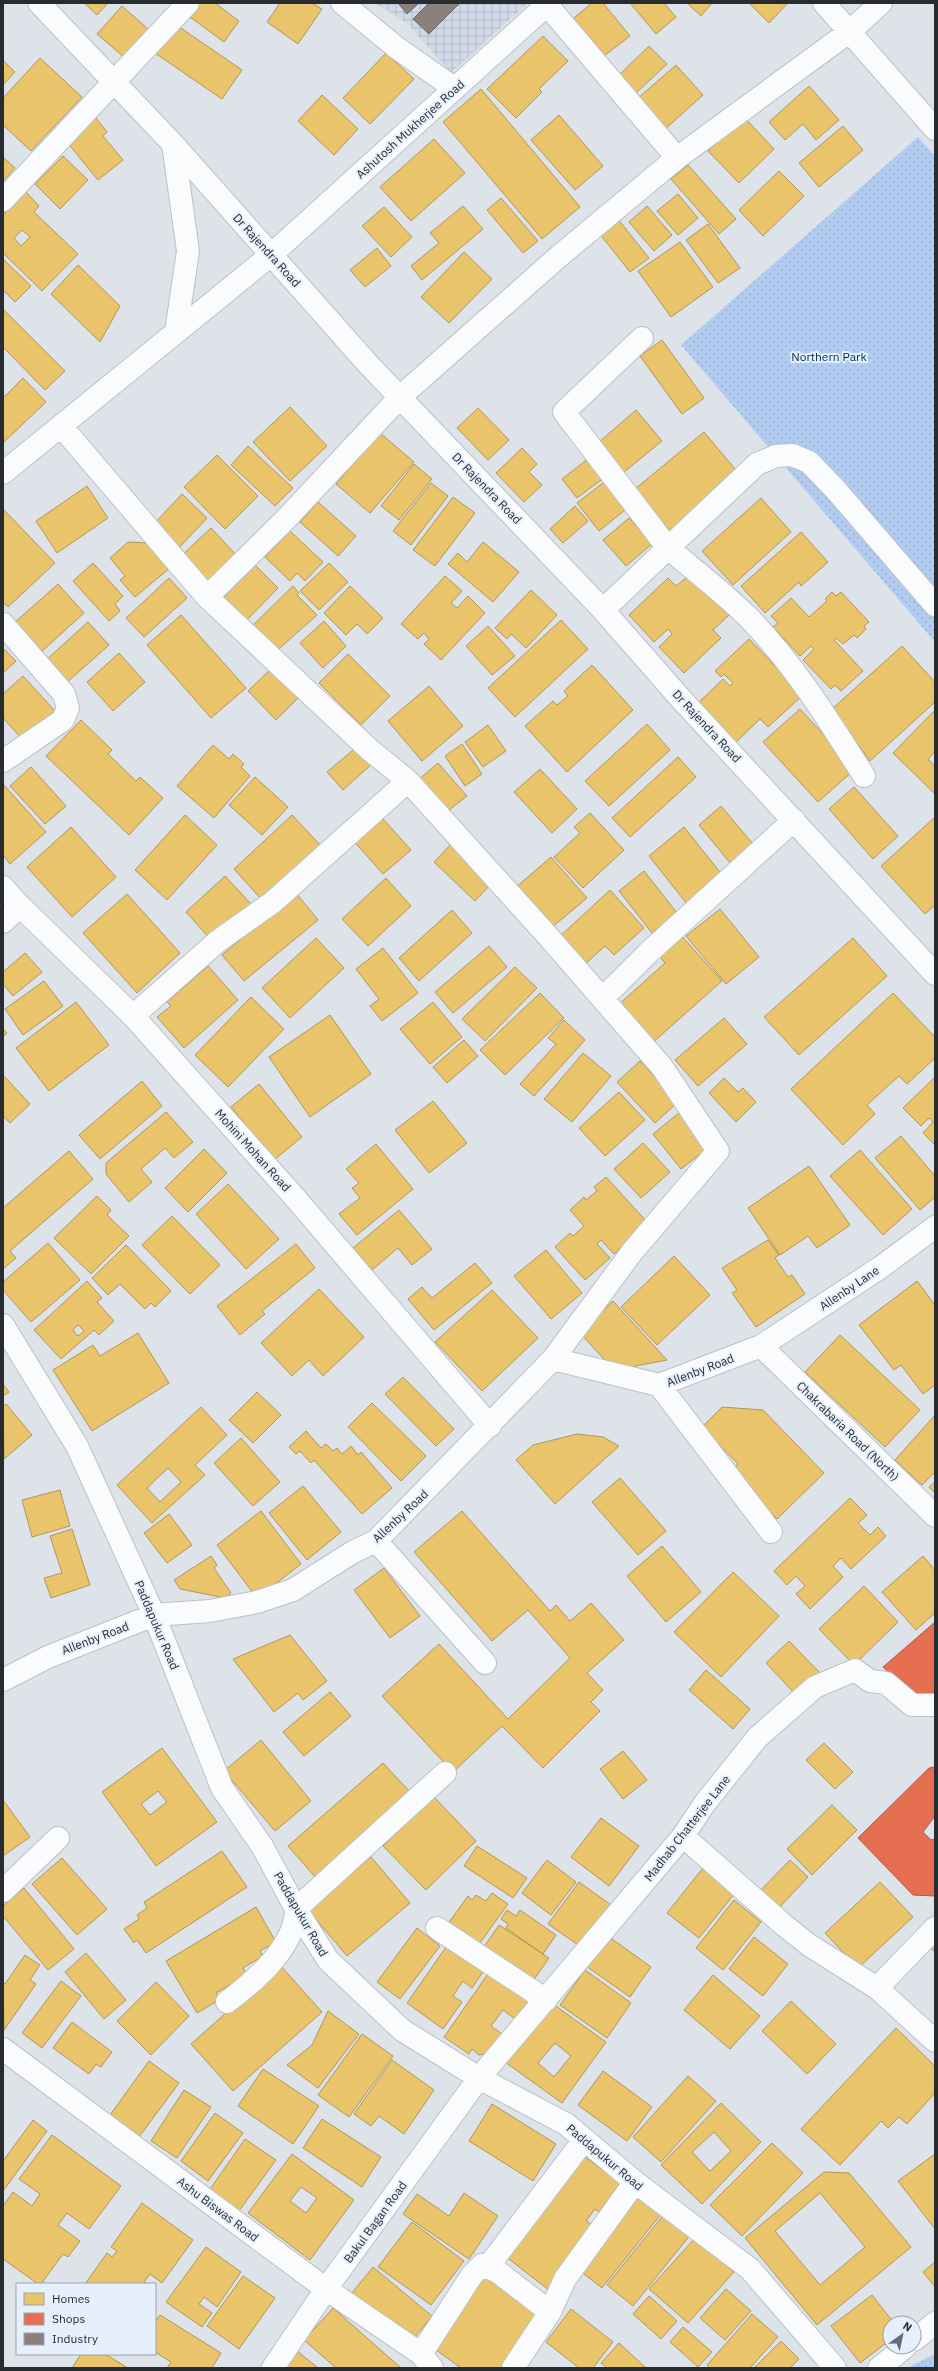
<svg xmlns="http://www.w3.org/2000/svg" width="938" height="2371" viewBox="0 0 938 2371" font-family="'IBM Plex Sans',sans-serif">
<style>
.industrial{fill:url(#industrial-grid)}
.park{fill:url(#park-dots)}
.homes{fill:#e9c46a;stroke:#af9659;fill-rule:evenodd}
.shops{fill:#e76f51;stroke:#ae5b47}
.industry{fill:#8a817c;stroke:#6d6866}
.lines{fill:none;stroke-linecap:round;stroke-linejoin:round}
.minor-casing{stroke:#bcc0c6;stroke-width:24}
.minor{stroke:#fafbfc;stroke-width:22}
.labels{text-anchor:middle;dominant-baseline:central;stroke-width:4;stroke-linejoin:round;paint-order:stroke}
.street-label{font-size:12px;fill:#282c31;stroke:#e6f0fd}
.park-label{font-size:12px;fill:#012a59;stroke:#e6f0fd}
</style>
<defs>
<pattern id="industrial-grid" width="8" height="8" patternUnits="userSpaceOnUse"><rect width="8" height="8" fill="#d1dae8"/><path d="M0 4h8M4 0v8" fill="none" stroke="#b3bbc7"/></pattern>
<pattern id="park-dots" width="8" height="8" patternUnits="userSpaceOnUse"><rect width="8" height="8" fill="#b1ccf0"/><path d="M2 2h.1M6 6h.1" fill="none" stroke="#98afce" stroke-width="1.8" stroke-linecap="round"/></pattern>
</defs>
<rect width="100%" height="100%" fill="#dee3ea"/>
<path class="industrial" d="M374,3H528L451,73L406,22Z"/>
<path class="park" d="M918,137L935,156V642L681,345Z
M935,2354V2368H907Z"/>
<path class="homes" d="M84,3H108L97,15Z
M195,3H215L239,21L224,42L186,14Z
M280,3H312L322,9L298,44L267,22Z
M592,3H603L630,36L600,59L569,22Z
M630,3H664L676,17L656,34Z
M687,3H712L701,16Z
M749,3H788L769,23Z
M122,6L149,30L125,58L97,34Z
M175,24L242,70L222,99L155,53Z
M543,36L568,61L539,89L542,92L516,118L487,89Z
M649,46L667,64L634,95L617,77Z
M386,53L414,79L370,124L343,98Z
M40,58L82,97L31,151L3,125V98Z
M3,60L15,72L3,85Z
M676,65L703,95L663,131L636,100Z
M809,86L839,120L816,140L803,124L785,140L769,122Z
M481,89L580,207L542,239L443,122Z
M322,95L358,129L334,155L298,121Z
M559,115L603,166L575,190L531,140Z
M95,117L107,132L103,136L123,160L98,180L66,141Z
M744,117L774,149L739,183L708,151Z
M843,126L863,150L819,187L799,163Z
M434,139L465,173L411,221L380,187Z
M63,156L88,180L60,209L35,184Z
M3,157L15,168L3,181Z
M688,165L736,219L719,234L671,179Z
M779,171L804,196L763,236L739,210Z
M26,192L39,206L34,212L78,254L42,291L3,253V215ZM22,230L30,237L21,246L14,238Z
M678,194L698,218L678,235L657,211Z
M501,198L538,241L523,253L487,210Z
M463,206L483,229L422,280L411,266L439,243L430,233Z
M647,206L672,235L654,251L629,222Z
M384,207L412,237L391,257L362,226Z
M617,218L649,258L630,272L599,233Z
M708,224L740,268L718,283L686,240Z
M680,242L713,287L671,317L638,271Z
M377,248L391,266L365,287L350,270Z
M464,252L492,279L449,323L421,297Z
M3,259L31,286L15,302L3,290Z
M78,265L120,306L100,342L51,294Z
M3,309L65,371L45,390L3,347Z
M662,340L704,398L682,414L640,356Z
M23,378L46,402L3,443V398Z
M290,407L327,446L290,481L253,442Z
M478,408L509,440L488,460L457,428Z
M636,410L662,441L623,473L598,443Z
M704,432L740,475L671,532L635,489Z
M380,433L414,462L370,513L336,484Z
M248,446L293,488L275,506L231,465Z
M522,448L537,464L529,472L542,485L524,502L496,473Z
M217,455L258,496L225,529L184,487Z
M589,458L605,477L577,498L562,479Z
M414,464L432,479L399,520L381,506Z
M608,479L630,506L599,531L577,503Z
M431,483L448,496L411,545L393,531Z
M87,486L108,518L57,553L36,521Z
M182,494L207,518L178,549L153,525Z
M453,497L475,513L435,566L413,550Z
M761,498L791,532L733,585L702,551Z
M318,502L356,536L338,556L300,522Z
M575,506L588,521L563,543L550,529Z
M3,509L55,563L8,607L3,602Z
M629,518L652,544L626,566L603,540Z
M211,528L238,557L208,585L181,556Z
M290,531L323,562L305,581L297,573L290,581L265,557Z
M801,532L828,562L801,586L799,582L765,613L741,586Z
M128,542L149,543L170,568L135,597L120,580L125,576L110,558Z
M483,542L519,572L493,602L448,564L458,553L467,562Z
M93,563L123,596L115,604L120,611L109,621L73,581Z
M329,563L348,582L319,610L300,591Z
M255,565L278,588L240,627L222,599Z
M445,576L462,591L451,603L457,608L468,596L485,613L441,660L424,644L429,639L424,633L418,639L401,624Z
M687,577L729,615L713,630L721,638L684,673L659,647L672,634L668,629L654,642L629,615L668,578L676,586Z
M169,578L187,598L144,637L126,618Z
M58,584L84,613L41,652L14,623Z
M293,586L299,593L297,595L317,615L273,654L247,631Z
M350,586L383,618L367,634L357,624L346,635L324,613Z
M531,590L557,615L526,648L511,634L507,639L495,628Z
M832,592L836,596L841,592L869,622L864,626L866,629L857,638L854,635L843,644L836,638L834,640L863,671L841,691L835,685L831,689L803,660L814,649L811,646L800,656L773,627L778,623L771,616L791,598L809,617L827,601L825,599Z
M181,615L246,688L211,718L147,645Z
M561,620L588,649L515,717L488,688Z
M324,621L346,646L323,668L300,643Z
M88,622L109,645L65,684L45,661Z
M488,626L515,656L492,675L466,646Z
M749,639L803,695L768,727L760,719L732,746L695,706L723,679L730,686L733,683L724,674L721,677L715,671Z
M902,646L935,682V702L870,761L832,709Z
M3,648L16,661L3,673Z
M119,653L145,682L113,711L87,682Z
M348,654L390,696L361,725L319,683Z
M592,665L633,710L567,772L525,726L553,701L557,705L568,696L564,691Z
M273,667L300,696L276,720L248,691Z
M23,676L56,712L24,741L3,718V694Z
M429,686L463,726L422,761L388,721Z
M800,709L855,769L818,802L763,742Z
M935,710V752L928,759L935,766V794L893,753Z
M81,720L112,750L108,754L136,781L140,777L163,798L129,835L46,756Z
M647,724L670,750L609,806L585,781Z
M488,725L506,751L483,767L465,742Z
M462,744L482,774L465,786L445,756Z
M213,745L229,759L233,754L244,764L241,767L250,776L214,818L177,786Z
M358,746L373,763L343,790L327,772Z
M678,757L696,777L630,837L612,818Z
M438,763L467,796L444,814L417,781Z
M31,767L66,806L45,824L10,786Z
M540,769L577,809L552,833L514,792Z
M255,777L288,807L262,835L229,805Z
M3,784L46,832L10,864L3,855Z
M854,787L898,836L873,859L829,809Z
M721,806L758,850L735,869L699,825Z
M590,813L624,850L583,888L554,857L580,833L574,827Z
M185,815L217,845L167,900L135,870Z
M292,815L321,846L262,900L234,869Z
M935,817V905L925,914L881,866Z
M373,818L383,819L411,850L383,874L351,838Z
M71,827L116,877L72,917L27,867Z
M684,827L723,876L687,904L649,856Z
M453,842L494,881L475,901L434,862Z
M551,857L587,898L551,928L514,889Z
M644,871L677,913L652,933L619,891Z
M225,876L251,904L211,940L186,912Z
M386,878L411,906L368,946L342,919Z
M610,890L644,928L614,955L605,946L582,967L557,939Z
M296,893L318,920L244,981L222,955Z
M127,894L180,953L137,993L83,933Z
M720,909L759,957L726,984L686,936Z
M452,910L472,933L419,981L399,958Z
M680,934L722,981L650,1045L616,1007L665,963L658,954Z
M316,938L344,968L290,1018L262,988Z
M853,938L887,976L799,1055L764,1017Z
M489,946L507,967L453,1013L435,992Z
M383,948L418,993L382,1021L370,1006L379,999L356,969Z
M25,953L42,972L13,996L3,984V972Z
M208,966L238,1000L184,1048L157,1017L171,1006L167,1002Z
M515,967L537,988L485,1041L462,1019Z
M44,981L63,1006L23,1035L5,1009Z
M540,993L564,1018L505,1075L480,1050Z
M893,993L935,1037V1058L907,1084L899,1076L867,1105L875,1114L843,1145L791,1089Z
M251,997L284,1029L228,1087L195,1055Z
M76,1002L109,1045L49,1091L16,1048Z
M433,1002L462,1037L430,1064L400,1029Z
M330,1015L371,1074L310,1117L269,1057Z
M724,1018L747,1044L698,1086L675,1060Z
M564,1020L585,1040L534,1096L520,1084L556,1044L548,1038Z
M3,1029L7,1033L3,1037Z
M464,1040L478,1056L447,1083L433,1067Z
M583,1053L611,1076L572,1122L544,1099Z
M640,1061L678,1102L655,1123L617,1082Z
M3,1075L30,1104L10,1123L3,1116Z
M935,1077V1145L923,1133L933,1122L929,1118L921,1126L903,1108Z
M724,1078L738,1092L743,1088L756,1102L736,1122L709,1093Z
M142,1081L162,1106L100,1159L79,1135Z
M259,1084L302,1137L274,1160L231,1107Z
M619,1092L645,1120L605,1156L579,1128Z
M433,1101L467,1143L429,1173L395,1130Z
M166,1112L193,1142L174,1158L165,1148L141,1169L152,1182L129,1202L106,1174V1163Z
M680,1112L709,1147L681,1169L653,1134Z
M901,1136L935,1176V1197L920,1210L875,1158Z
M643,1143L670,1172L641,1198L614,1169Z
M376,1144L413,1189L357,1235L339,1214L360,1198L352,1188L359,1183L346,1169Z
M204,1149L227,1173L188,1212L165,1188Z
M860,1150L912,1209L883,1235L830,1176Z
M69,1151L93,1179L10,1251L16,1258L3,1269V1208Z
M809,1166L850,1225L817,1248L808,1236L780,1255L748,1208Z
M606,1177L648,1223L614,1254L601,1240L597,1244L610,1258L585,1280L555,1247L570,1233L573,1236L584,1226L570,1210L584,1197L586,1200L597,1191L594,1187Z
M228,1184L279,1239L246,1269L196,1214Z
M97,1196L111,1210L107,1215L129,1236L91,1274L54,1238Z
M399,1210L432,1249L412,1265L398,1248L372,1270L353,1248Z
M172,1216L220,1265L190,1294L142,1245Z
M768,1240L779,1255L775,1258L788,1277L792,1275L805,1294L756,1327L732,1293L737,1290L722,1268Z
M48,1243L80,1280L31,1322L3,1290V1282Z
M296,1244L315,1268L262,1311L265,1314L240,1335L217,1306Z
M126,1245L171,1291L155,1307L151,1303L145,1309L120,1284L108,1295L92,1278Z
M546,1250L582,1293L551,1319L514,1276Z
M674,1256L710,1295L657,1345L621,1307Z
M475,1263L492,1283L434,1330L408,1299L422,1287L432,1298Z
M87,1281L102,1298L97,1302L114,1321L99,1335L94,1330L61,1359L34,1330ZM78,1325L84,1331L78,1336L73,1330Z
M917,1281L935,1305V1385L923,1394L901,1365L894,1370L859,1325Z
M319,1289L364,1337L323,1376L309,1360L292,1376L261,1343Z
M492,1290L538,1338L482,1391L435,1342Z
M613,1301L667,1360L614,1370L579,1332Z
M138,1333L169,1383L92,1431L53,1370L93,1345L100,1356Z
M840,1335L920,1410L885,1447L805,1372Z
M403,1377L454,1429L436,1446L385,1394Z
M3,1384L9,1392L3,1396Z
M257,1392L281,1415L253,1443L229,1420Z
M372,1403L426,1456L401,1481L348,1427Z
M6,1404L32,1435L4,1459L3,1407Z
M201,1407L227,1435L195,1465L205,1475L152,1523L117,1485ZM168,1468L181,1482L160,1502L147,1488Z
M722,1407L763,1410L824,1473L777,1519L730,1471L738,1464L702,1427Z
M935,1415V1472L922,1485L895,1460Z
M306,1431L321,1448L326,1444L333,1451L337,1448L342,1454L351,1446L358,1455L361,1452L392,1488L362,1514L314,1460L311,1463L300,1451L296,1454L289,1447Z
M577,1434L603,1437L619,1446L555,1504L516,1460L533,1445Z
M241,1438L280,1482L253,1506L214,1463Z
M620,1478L666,1531L638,1555L592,1502Z
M935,1482V1493L929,1487Z
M303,1486L341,1532L307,1560L269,1513Z
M60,1490L70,1526L32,1537L22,1500Z
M850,1498L867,1515L858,1523L870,1535L878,1527L886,1536L851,1569L841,1558L833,1566L843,1577L810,1609L796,1594L805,1586L796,1576L787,1585L774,1571Z
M261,1511L301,1564L257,1598L217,1545Z
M462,1511L550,1611L556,1605L570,1621L591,1603L624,1640L587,1673L603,1690L591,1702L600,1711L543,1768L502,1726L453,1772L382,1696L439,1644L508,1719L570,1658L528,1610L492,1641L414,1552Z
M169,1514L192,1545L167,1563L144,1533Z
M72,1529L90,1585L51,1598L44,1578L62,1573L50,1536Z
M662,1546L701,1592L666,1622L627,1576Z
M211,1556L217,1565L214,1568L231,1593L225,1598L180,1589L174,1580Z
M923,1556L935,1570V1613L916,1630L882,1592Z
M384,1568L420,1616L390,1638L354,1590Z
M733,1572L779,1616L721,1677L674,1632Z
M864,1586L898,1622L854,1665L819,1629Z
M290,1635L327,1681L303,1700L298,1693L274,1712L233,1659Z
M789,1641L823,1676L800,1699L766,1663Z
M706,1670L750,1709L733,1729L689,1690Z
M330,1692L351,1716L304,1756L283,1732Z
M261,1740L311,1801L275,1831L224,1771Z
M824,1743L853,1772L835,1789L806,1760Z
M162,1748L217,1822L156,1866L102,1792ZM158,1791L167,1802L150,1815L141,1804Z
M623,1751L647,1780L623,1799L600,1769Z
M383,1763L412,1794L316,1878L288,1846Z
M434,1797L476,1841L426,1890L383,1846Z
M3,1800L30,1837L3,1856Z
M832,1805L857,1830L812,1875L787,1849Z
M601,1818L639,1846L609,1886L571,1857Z
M477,1846L527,1878L513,1898L464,1866Z
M222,1851L247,1887L146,1953L137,1940L134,1943L124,1929L139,1919L137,1915L147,1908L144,1902Z
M371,1857L410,1903L347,1956L308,1910Z
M62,1858L107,1909L77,1935L32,1884Z
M547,1860L576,1882L551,1915L522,1893Z
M790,1860L808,1877L777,1910L759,1892Z
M703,1868L735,1893L699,1938L667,1913Z
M579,1882L611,1905L581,1947L548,1924Z
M880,1882L913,1917L858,1968L825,1933Z
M24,1888L74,1949L48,1970L3,1916V1906Z
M492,1893L508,1904L477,1947L447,1925L468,1896L472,1900L476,1895L486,1901Z
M734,1900L761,1922L723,1970L696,1948Z
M256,1907L276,1942L260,1951L263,1956L243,1968L247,1975L216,1993L219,2000L197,2013L166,1961Z
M507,1910L516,1916L520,1910L556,1935L543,1954L506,1928L508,1924L501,1919Z
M499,1925L549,1958L533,1981L483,1948Z
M417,1928L440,1946L400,1999L377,1982Z
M608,1936L651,1967L630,1997L586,1966Z
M754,1937L788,1964L763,1996L729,1969Z
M935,1939V1952L928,1946Z
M446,1947L483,1972L472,1988L463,1981L453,1996L462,2002L443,2029L407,2003Z
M86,1953L126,2000L104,2019L65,1972Z
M25,1955L40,1965L30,1980L36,1984L4,2030L3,1982L5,1984Z
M280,1965L322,2012L233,2091L191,2044Z
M492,1968L538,2001L522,2024L503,2010L491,2026L505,2036L493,2052L479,2055L472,2049L469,2054L444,2037Z
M585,1970L631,2003L607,2038L560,2005Z
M713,1975L760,2016L730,2049L684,2010Z
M61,1981L81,1996L42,2048L22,2033Z
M156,1982L189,2016L151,2055L117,2021Z
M791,2001L836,2044L807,2074L762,2031Z
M553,2004L606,2042L562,2103L505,2062ZM555,2043L571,2056L554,2077L538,2063Z
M328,2011L359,2034L318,2088L287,2065L312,2045Z
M72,2022L112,2052L101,2067L96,2064L89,2074L53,2048Z
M896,2028L935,2066V2093L907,2124L899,2117L888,2128L881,2121L840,2165L801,2129Z
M362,2034L393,2056L349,2117L318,2095Z
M392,2060L434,2090L404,2134L379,2116L371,2126L354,2114Z
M149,2061L179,2083L136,2141L110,2115Z
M263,2069L319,2106L293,2144L238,2106Z
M603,2071L652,2107L627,2141L578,2105Z
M688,2076L716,2101L661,2162L633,2137Z
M184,2090L211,2107L177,2158L151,2141Z
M721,2103L761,2142L702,2204L661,2165ZM714,2132L731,2151L710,2171L692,2152Z
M492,2104L556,2144L533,2181L469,2141Z
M215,2113L243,2133L208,2181L181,2161Z
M322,2119L381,2157L362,2187L303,2148Z
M33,2120L47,2131L3,2191V2161Z
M52,2135L121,2186L89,2229L67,2213L58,2225L80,2241L68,2257L63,2254L41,2284H38L3,2259V2206L13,2192L32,2206L40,2194L19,2179Z
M245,2139L276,2160L239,2211L210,2189Z
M772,2143L803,2173L742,2236L710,2205Z
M292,2154L354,2200L310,2260L248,2213ZM301,2187L317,2198L306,2213L290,2201Z
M581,2154L620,2183L599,2212L595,2209L586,2221L597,2228L550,2291L505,2256L550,2194L556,2196L573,2172L570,2170Z
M935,2154V2229L898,2181Z
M824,2172L849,2173L911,2247L817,2325L745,2238ZM820,2193L865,2247L820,2285L775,2231Z
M464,2193L498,2216L469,2259L403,2214L417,2194L449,2216Z
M639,2195L662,2213L602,2288L579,2270Z
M142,2203L193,2240L162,2283L150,2274L144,2282L147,2284H85L107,2253L112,2257L117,2251L111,2247Z
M665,2213L691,2234L633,2306L607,2285Z
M412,2222L464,2261L431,2305L378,2267Z
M695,2238L734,2272L688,2323L649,2289Z
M206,2247L241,2272L217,2307L204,2297L199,2304L212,2313L202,2327L166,2302Z
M935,2262V2287L923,2272Z
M373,2267L432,2316L411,2342L351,2294Z
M487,2273L542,2313L501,2368H461L432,2347Z
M243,2276L275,2298L239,2349L207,2326Z
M726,2289L751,2311L725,2340L700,2318Z
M872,2295L894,2323H890V2340L860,2363L831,2326Z
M649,2296L677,2321L661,2339L633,2314Z
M333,2308L400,2367L399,2368H336L304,2340Z
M571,2309L613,2342L593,2368H579L546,2342Z
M752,2314L778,2337L750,2368H710L707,2365Z
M160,2315L221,2353L212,2368H167L171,2362L155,2352V2322Z
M683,2327L712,2352L698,2367L670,2342Z
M781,2341L799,2359L790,2368H754Z
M619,2343L646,2368H607L601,2363Z
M296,2350L318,2368H282Z
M81,2354H105L128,2368H72Z"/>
<path class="shops" d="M935,1622V1695L915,1696L883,1667Z
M935,1767V1816L923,1832L931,1840L935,1839V1896L913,1895L858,1838L929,1768Z"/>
<path class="industry" d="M398,3H419L407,14Z
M429,3H460L429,34L413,19Z"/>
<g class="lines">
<defs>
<path id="minor" d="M39,3L173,144L368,364L603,610L681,699L935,974
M342,3L397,48L454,88
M824,3L935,129
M547,5L677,158
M173,144L188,251L176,332
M3,200L188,3
M61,426L207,597L370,750L408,781L546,934L662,1067L718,1151L632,1252L553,1359
M3,473L271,255L549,3
M207,597L286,519L400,397L557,258L677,158L849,32L881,3
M603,610L668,548L564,412L642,338
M3,624L64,694L68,708L63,720L3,761
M864,776C829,721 794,664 748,617C723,592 694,570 668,548L757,464L776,456L792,455L809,462L835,489L935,605
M3,887L20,906L133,1016L297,1200L490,1426
M3,922L20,906
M603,998L648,953L794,820
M133,1016L218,941L273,902L408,781
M3,1325L77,1446L154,1615L222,1788L262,1846L296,1909L328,1960L402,2030L479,2078L566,2124L635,2182L750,2269L835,2368
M761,1346L935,1516
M659,1385L771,1532
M376,1541L485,1663
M3,1680L48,1657L154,1615L210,1611L257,1602L293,1590L353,1552L376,1541L553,1359L659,1385L761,1346L881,1267L935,1227
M683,1836L785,1926L809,1945L877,1988L935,2041
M3,1891L58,1838
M437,1928L546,2000
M877,1988L935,1928
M227,2002C255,1981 296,1946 296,1909L445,1773
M3,2049L326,2289L421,2354L432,2368
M487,2268L584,2140
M914,2340L935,2323
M421,2354L472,2275L482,2265L498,2272L550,2312
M273,2368L326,2289L479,2078L683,1836L705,1803L758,1737L815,1687L855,1670L870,1681L886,1683L912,1705H935
M513,2368L550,2312L565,2279L635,2182
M879,2368L905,2347"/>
</defs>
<use href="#minor" class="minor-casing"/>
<use href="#minor" class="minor"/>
</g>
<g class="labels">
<g class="street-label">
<text transform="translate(410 129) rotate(-42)">Ashutosh Mukherjee Road</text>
<text transform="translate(267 250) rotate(48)">Dr Rajendra Road</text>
<text transform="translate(487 488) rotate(46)">Dr Rajendra Road</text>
<text transform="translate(707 726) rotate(47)">Dr Rajendra Road</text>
<text transform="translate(253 1150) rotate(48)">Mohini Mohan Road</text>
<text transform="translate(849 1288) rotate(-34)">Allenby Lane</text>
<text transform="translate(700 1370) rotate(-21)">Allenby Road</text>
<text transform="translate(848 1431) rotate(44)">Chakrabaria Road (North)</text>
<text transform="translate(400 1516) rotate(-43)">Allenby Road</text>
<text transform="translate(157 1625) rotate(67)">Paddapukur Road</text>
<text transform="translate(95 1638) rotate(-21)">Allenby Road</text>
<text transform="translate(687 1828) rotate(-52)">Madhab Chatterjee Lane</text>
<text transform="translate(301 1914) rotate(60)">Paddapukur Road</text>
<text transform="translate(605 2157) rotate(40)">Paddapukur Road</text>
<text transform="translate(218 2209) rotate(37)">Ashu Biswas Road</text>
<text transform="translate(375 2222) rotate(-54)">Bakul Bagan Road</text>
</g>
<g class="park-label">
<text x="829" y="356">Northern Park</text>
</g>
</g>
<rect width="938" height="2371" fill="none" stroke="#282c31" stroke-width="8"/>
<rect x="16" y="2283" width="140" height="72" fill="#e6f0fd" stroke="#9aa2ab"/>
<rect x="24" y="2293" width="20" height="12" fill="#e9c46a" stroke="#9aa2ab"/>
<text x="52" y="2303" font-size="12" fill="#282c31">Homes</text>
<rect x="24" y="2313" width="20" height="12" fill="#e76f51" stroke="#9aa2ab"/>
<text x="52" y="2323" font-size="12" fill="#282c31">Shops</text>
<rect x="24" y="2333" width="20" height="12" fill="#8a817c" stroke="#9aa2ab"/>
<text x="52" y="2343" font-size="12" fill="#282c31">Industry</text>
<g transform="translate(902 2335) rotate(33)"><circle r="19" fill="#e6f0fd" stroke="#9aa2ab"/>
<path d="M0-3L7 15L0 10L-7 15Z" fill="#686c72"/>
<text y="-6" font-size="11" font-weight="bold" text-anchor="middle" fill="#282c31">N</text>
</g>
</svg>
